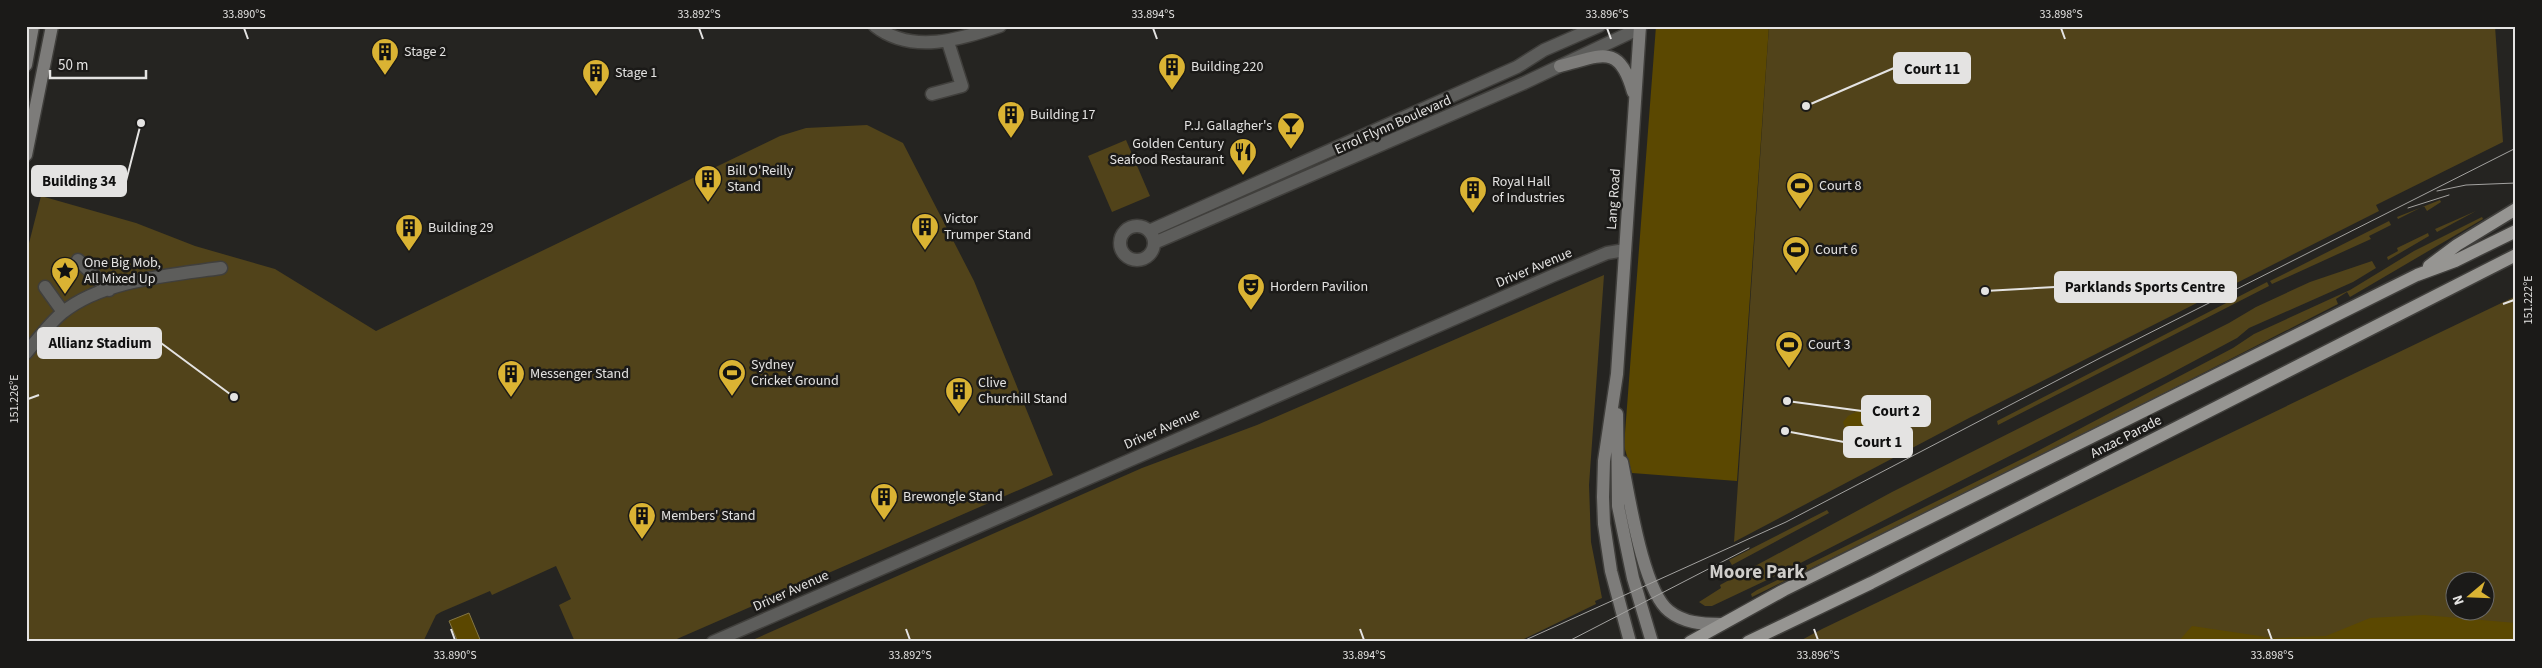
<svg xmlns="http://www.w3.org/2000/svg" width="2542" height="668" viewBox="0 0 2542 668" font-family="'Source Sans 3',sans-serif">
<style>
.green{fill:#51431a;fill-rule:evenodd}
.forest{fill:#5b4801}
.water{fill:#5b4700;stroke:#847644}
.lines{fill:none;stroke-linecap:round;stroke-linejoin:round}
.street-casing{stroke:#403f3c;stroke-width:15}
.secondary-casing{stroke:#403f3c;stroke-width:15}
.primary-casing{stroke:#403f3c;stroke-width:15}
.street{stroke:#5d5d5b;stroke-width:12}
.secondary{stroke:#7d7c7a;stroke-width:12}
.primary{stroke:#969592;stroke-width:12}
.tram{stroke:#a3a2a0;stroke-width:1}
.ticks{fill:none;stroke:#e4e3e2;stroke-width:2}
.labels{text-anchor:middle;dominant-baseline:central;stroke-width:5;stroke-linejoin:round;paint-order:stroke}
.poi-label{font-size:14px;fill:#e4e3e2;stroke:#1b1a18;text-anchor:start}
.street-label{font-size:14px;fill:#e4e3e2;stroke:#1b1a18}
.district-label{font-size:19px;font-weight:bold;fill:#cfcdca;stroke:#1b1a18}
.leader{fill:none;stroke:#e4e3e2;stroke-width:2}
.callout-dot{fill:#e4e3e2;stroke:#1b1a18;stroke-width:2}
.callout{fill:#e4e3e2;stroke:#e4e3e2;stroke-width:2}
.callout-label{font-size:15px;text-anchor:middle;font-weight:bold;fill:#111}
.neatline{fill:none;stroke:#e4e3e2;stroke-width:2}
.ticks-label{font-size:12px;text-anchor:middle;fill:#e4e3e2}
</style>
<rect width="100%" height="100%" fill="#252421"/>
<path class="green" d="M1769,26H2495L2503,142L2376,205L2379,211L1969,418L1734,542Z
M867,125L903,143L974,281L1053,475L670,642H575L559,605L571,599L556,566L492,595L490,591L441,612L436,615L423,642H26V255L41,196L136,223L195,246L275,269L376,331L780,136L806,128Z
M1126,140L1150,196L1112,212L1088,156Z
M2440,200L2441,202L2427,211L2424,206L2398,219L2397,217Z
M2476,211L2437,232L2435,229Z
M2482,217L2483,219L2350,297L2347,292L2336,299L2338,304L2297,325L2045,454L1752,597L1751,594L1757,590L2028,456L2233,348L2254,334L2350,290L2414,251Z
M2389,221L2391,225L2369,236L2371,239L2272,284L2270,281Z
M2428,233L2429,236L2388,260L2387,257L2398,251L2397,248Z
M2372,261L2376,268L2353,282L2249,328L2237,338L2166,376L1767,580L1712,606H1705L1699,602L1721,588L1720,585L1892,492L2229,323L2256,307L2310,282Z
M1604,275L1589,485L1591,542L1602,598L1595,601L1596,604L1518,642H748L1142,468L1257,425Z
M2267,282L2269,286L1998,425L1997,421Z
M2516,296V642H1798L1822,629ZM2454,580H2484V610H2454Z
M1827,510L1829,513L1732,565L1729,560Z"/>
<path class="forest" d="M1656,26H1769L1737,481L1632,473L1624,446Z
M1860,410L1905,413L1909,426L1854,456L1843,422L1848,416Z
M2424,615L2516,623V642H2178L2192,626L2273,638L2326,636L2370,618Z"/>
<path class="water" d="M469,613L481,642H458L449,621Z"/>
<g class="lines">
<defs>
<path id="street" d="M875,26C912,55 961,39 1000,26
M932,94L962,86L948,42
M1120 243a17 17 0 1 1 34 0a17 17 0 1 1-34 0Z
M1149,231L1517,67L1544,50L1599,26
M1154,243L1524,83L1640,28
M78,260L109,290
M45,287L63,312
M26,353C38,339 49,324 62,313C102,280 172,275 221,268
M713,642L1552,276L1607,253L1625,250"/>
<path id="secondary" d="M26,65L33,26
M1560,66C1601,56 1619,42 1633,92
M26,155L52,26
M1617,414L1618,506L1633,578L1652,642
M1622,462C1629,496 1643,591 1669,611C1684,623 1702,624 1720,624
M1630,642L1611,571L1604,524L1603,497L1604,461L1617,374L1640,26"/>
<path id="primary" d="M2429,266L2457,245L2516,209
M1690,642L1784,590L2417,275L2455,261L2516,231
M1748,642L1871,583L2516,255"/>
</defs>
<use href="#street" class="street-casing"/>
<use href="#secondary" class="secondary-casing"/>
<use href="#primary" class="primary-casing"/>
<use href="#street" class="street"/>
<use href="#secondary" class="secondary"/>
<use href="#primary" class="primary"/>
<path class="tram" d="M2437,191L2466,185L2516,183
M2408,208L2449,195
M1521,642L1786,522L2102,357L2516,148
M1567,642L1749,548"/>
</g>
<path class="ticks" d="M244,28L248,39M699,28L703,39M1153,28L1157,39M1607,28L1611,39M2061,28L2065,39M2503,304L2514,300M28,399L39,395M451,629L455,640M906,629L910,640M1360,629L1364,640M1814,629L1818,640M2268,629L2272,640"/>
<defs>
<symbol id="building-pin" viewBox="-11 -11 22 30"><path d="M0 17L-7.5 6A9.5 9.5 0 1 1 7.5 6Z" fill="#dab333" stroke="#1b1a18"/><path d="M-4-6H4V6H1V3H-1V6H-4ZM-2.5-4.3h1.7v1.8h-1.7ZM.8-4.3h1.7v1.8H.8ZM-2.5-1h1.7V.8h-1.7ZM.8-1h1.7V.8H.8Z" fill="#111"/></symbol>
<symbol id="bar-pin" viewBox="-11 -11 22 30"><path d="M0 17L-7.5 6A9.5 9.5 0 1 1 7.5 6Z" fill="#dab333" stroke="#1b1a18"/><path d="M-6-5H6L.8 .8V4.5H3.5V6h-7V4.5H-.8V.8Z" fill="#111"/></symbol>
<symbol id="restaurant-pin" viewBox="-11 -11 22 30"><path d="M0 17L-7.5 6A9.5 9.5 0 1 1 7.5 6Z" fill="#dab333" stroke="#1b1a18"/><path d="M-5-6h1v4h1v-4h1v4h1v-4h1v5L-1.5 .5V6h-2V.5L-5-1ZM5-6V6H3V1.5H1.5Q1.5-4 5-6Z" fill="#111"/></symbol>
<symbol id="stadium-pin" viewBox="-11 -11 22 30"><path d="M0 17L-7.5 6A9.5 9.5 0 1 1 7.5 6Z" fill="#dab333" stroke="#1b1a18"/><path d="M0-5a6.5 5 0 1 0 0 10a6.5 5 0 1 0 0-10ZM-3.5-1.8h7v3.6h-7Z" fill="#111"/></symbol>
<symbol id="sight-pin" viewBox="-11 -11 22 30"><path d="M0 17L-7.5 6A9.5 9.5 0 1 1 7.5 6Z" fill="#dab333" stroke="#1b1a18"/><path d="M0-6L1.8-2.2L6-1.7L2.9 1.2L3.7 5.4L0 3.3L-3.7 5.4L-2.9 1.2L-6-1.7L-1.8-2.2Z" fill="#111"/></symbol>
<symbol id="theatre-pin" viewBox="-11 -11 22 30"><path d="M0 17L-7.5 6A9.5 9.5 0 1 1 7.5 6Z" fill="#dab333" stroke="#1b1a18"/><path d="M-5-5.5Q0-4 5-5.5V0Q5 5 0 6Q-5 5-5 0ZM-3.3-2.5H-1v1.5H-3.3ZM1-2.5H3.3v1.5H1ZM-2.8 1Q0 5.5 2.8 1Z" fill="#111"/></symbol>
</defs>
<g fill-rule="evenodd">
<use href="#building-pin" x="369" y="36" width="32" height="43"/>
<use href="#building-pin" x="1156" y="51" width="32" height="43"/>
<use href="#building-pin" x="580" y="57" width="32" height="43"/>
<use href="#building-pin" x="995" y="99" width="32" height="43"/>
<use href="#bar-pin" x="1275" y="110" width="32" height="43"/>
<use href="#restaurant-pin" x="1227" y="136" width="32" height="43"/>
<use href="#building-pin" x="692" y="163" width="32" height="43"/>
<use href="#stadium-pin" x="1784" y="170" width="32" height="43"/>
<use href="#building-pin" x="1457" y="174" width="32" height="43"/>
<use href="#building-pin" x="909" y="211" width="32" height="43"/>
<use href="#building-pin" x="393" y="212" width="32" height="43"/>
<use href="#stadium-pin" x="1780" y="234" width="32" height="43"/>
<use href="#sight-pin" x="49" y="255" width="32" height="43"/>
<use href="#theatre-pin" x="1235" y="271" width="32" height="43"/>
<use href="#stadium-pin" x="1773" y="329" width="32" height="43"/>
<use href="#stadium-pin" x="716" y="357" width="32" height="43"/>
<use href="#building-pin" x="495" y="358" width="32" height="43"/>
<use href="#building-pin" x="943" y="375" width="32" height="43"/>
<use href="#building-pin" x="868" y="481" width="32" height="43"/>
<use href="#building-pin" x="626" y="500" width="32" height="43"/>
</g>
<g class="labels">
<g class="poi-label">
<text x="404" y="52">Stage 2</text>
<text x="1191" y="67">Building 220</text>
<text x="615" y="73">Stage 1</text>
<text x="1030" y="115">Building 17</text>
<text x="1272" y="126" text-anchor="end">P.J. Gallagher's</text>
<text x="1224" y="144" text-anchor="end">Golden Century<tspan x="1224" dy="16">Seafood Restaurant</tspan></text>
<text x="727" y="171">Bill O'Reilly<tspan x="727" dy="16">Stand</tspan></text>
<text x="1492" y="182">Royal Hall<tspan x="1492" dy="16">of Industries</tspan></text>
<text x="1819" y="186">Court 8</text>
<text x="944" y="219">Victor<tspan x="944" dy="16">Trumper Stand</tspan></text>
<text x="428" y="228">Building 29</text>
<text x="1815" y="250">Court 6</text>
<text x="84" y="263">One Big Mob,<tspan x="84" dy="16">All Mixed Up</tspan></text>
<text x="1270" y="287">Hordern Pavilion</text>
<text x="1808" y="345">Court 3</text>
<text x="751" y="365">Sydney<tspan x="751" dy="16">Cricket Ground</tspan></text>
<text x="530" y="374">Messenger Stand</text>
<text x="978" y="383">Clive<tspan x="978" dy="16">Churchill Stand</tspan></text>
<text x="903" y="497">Brewongle Stand</text>
<text x="661" y="516">Members' Stand</text>
</g>
<g class="street-label">
<text transform="translate(1393 125) rotate(-24)">Errol Flynn Boulevard</text>
<text transform="translate(1614 199) rotate(-86)">Lang Road</text>
<text transform="translate(1534 268) rotate(-23)">Driver Avenue</text>
<text transform="translate(1162 429) rotate(-24)">Driver Avenue</text>
<text transform="translate(2126 437) rotate(-27)">Anzac Parade</text>
<text transform="translate(791 591) rotate(-24)">Driver Avenue</text>
</g>
<g class="district-label">
<text x="1757" y="572">Moore Park</text>
</g>
</g>
<path class="leader" d="M1806 106L1894 68M141 123L126 181M1985 291L2055 287M234 397L161 343M1787 401L1862 411M1785 431L1844 442"/>
<g class="callout-dot">
<circle cx="1806" cy="106" r="5"/>
<circle cx="141" cy="123" r="5"/>
<circle cx="1985" cy="291" r="5"/>
<circle cx="234" cy="397" r="5"/>
<circle cx="1787" cy="401" r="5"/>
<circle cx="1785" cy="431" r="5"/>
</g>
<g class="callout">
<rect x="1894" y="53" width="76" height="30" rx="5"/>
<rect x="32" y="166" width="94" height="30" rx="5"/>
<rect x="2055" y="272" width="181" height="30" rx="5"/>
<rect x="38" y="328" width="123" height="30" rx="5"/>
<rect x="1862" y="396" width="68" height="30" rx="5"/>
<rect x="1844" y="427" width="68" height="30" rx="5"/>
</g>
<g class="callout-label">
<text x="1932" y="74">Court 11</text>
<text x="79" y="186">Building 34</text>
<text x="2145" y="292">Parklands Sports Centre</text>
<text x="100" y="348">Allianz Stadium</text>
<text x="1896" y="416">Court 2</text>
<text x="1878" y="447">Court 1</text>
</g>
<rect width="2542" height="668" fill="none" stroke="#1b1a18" stroke-width="55"/>
<g transform="translate(2470 596) rotate(251)"><circle r="24" fill="#1b1a18" stroke="#6b6a69"/>
<path d="M0-4L9 19L0 12L-9 19Z" fill="#dab333"/>
<text y="-8" font-size="14" font-weight="bold" text-anchor="middle" fill="#e4e3e2">N</text>
</g>
<path d="M50 70v8h96v-8" fill="none" stroke="#e4e3e2" stroke-width="2.5"/>
<text x="58" y="70" font-size="15" fill="#e4e3e2" stroke="#1b1a18" stroke-width="4" paint-order="stroke">50 m</text>
<rect x="28" y="28" width="2486" height="612" class="neatline"/>
<g class="ticks-label">
<text x="244" y="18">33.890°S</text>
<text x="699" y="18">33.892°S</text>
<text x="1153" y="18">33.894°S</text>
<text x="1607" y="18">33.896°S</text>
<text x="2061" y="18">33.898°S</text>
<text transform="translate(2528 300) rotate(-90)" y="4">151.222°E</text>
<text transform="translate(14 399) rotate(-90)" y="4">151.226°E</text>
<text x="455" y="659">33.890°S</text>
<text x="910" y="659">33.892°S</text>
<text x="1364" y="659">33.894°S</text>
<text x="1818" y="659">33.896°S</text>
<text x="2272" y="659">33.898°S</text>
</g>
</svg>
